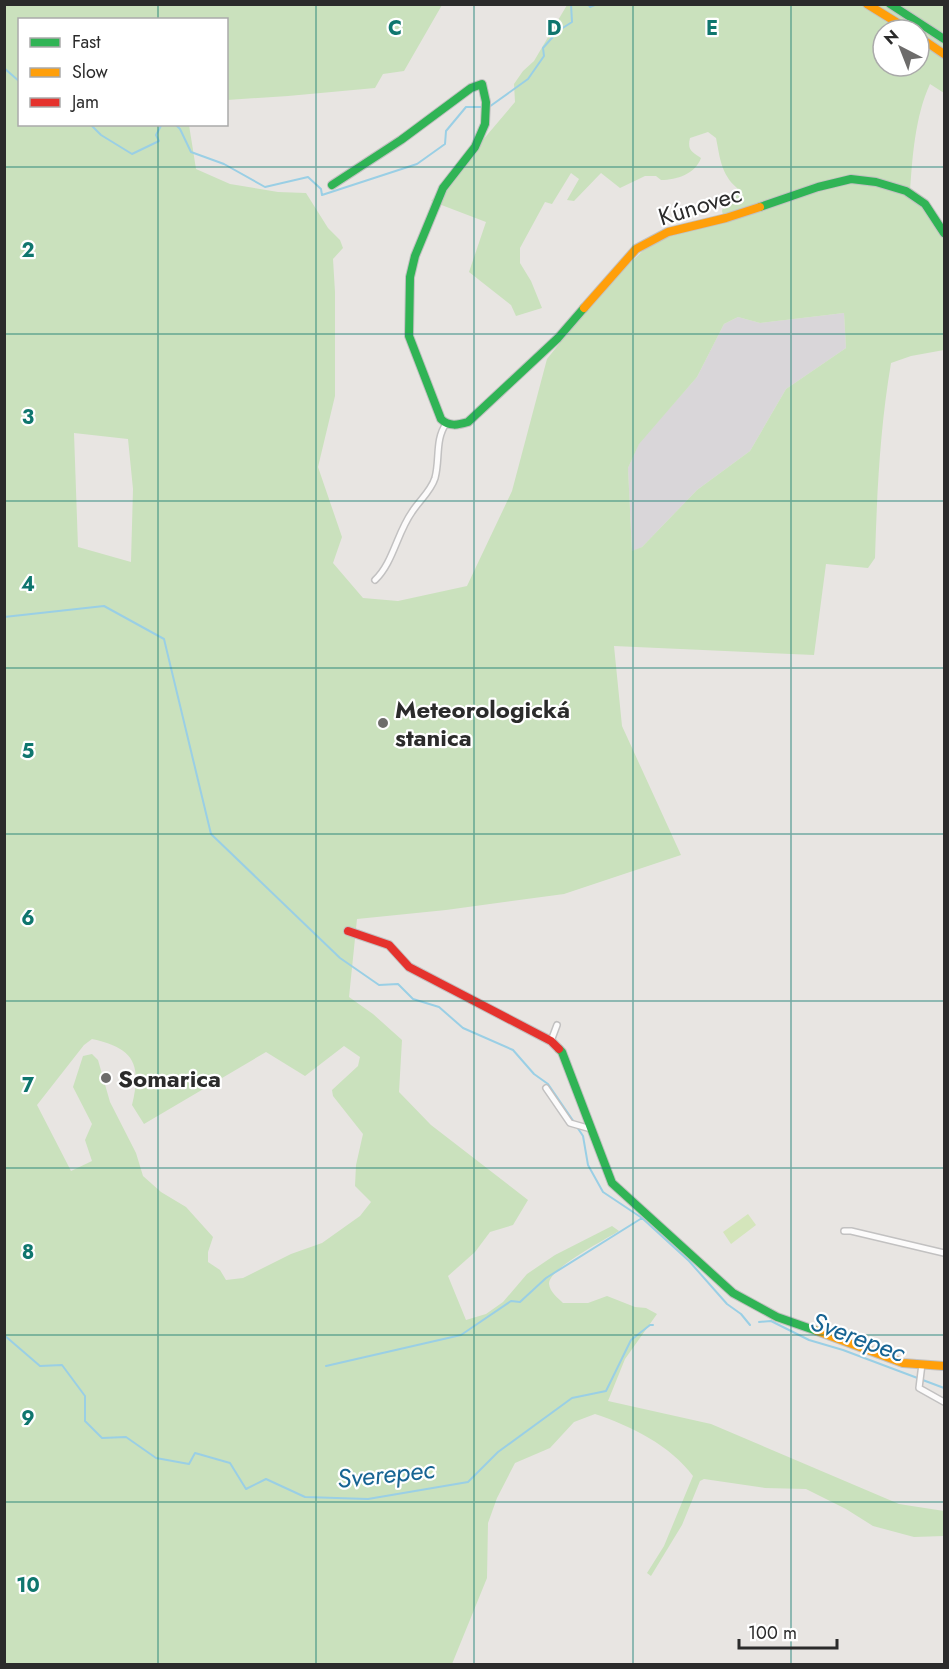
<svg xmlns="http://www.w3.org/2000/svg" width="949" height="1669" viewBox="0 0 949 1669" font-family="Jost,sans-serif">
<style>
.industrial{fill:#d9d6d9}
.green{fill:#cae1bd;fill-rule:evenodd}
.pitch{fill:#d4e5bb}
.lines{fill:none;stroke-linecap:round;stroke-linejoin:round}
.stream{stroke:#9acfe5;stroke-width:2}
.street-casing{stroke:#c2c1c1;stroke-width:8}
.fast-casing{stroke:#c2c1c1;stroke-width:10}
.slow-casing{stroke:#c2c1c1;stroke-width:10}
.jam-casing{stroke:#c2c1c1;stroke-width:10}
.street{stroke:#fcfbfb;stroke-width:5}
.fast{stroke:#30b455;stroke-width:8}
.slow{stroke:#ff9f0a;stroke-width:8}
.jam{stroke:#e5322d;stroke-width:8}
.grid{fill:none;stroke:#0f766e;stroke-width:1.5;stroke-opacity:0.55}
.poi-dot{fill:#6d6c6b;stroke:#fff;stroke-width:2}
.labels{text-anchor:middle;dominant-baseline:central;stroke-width:4.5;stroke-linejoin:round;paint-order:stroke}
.street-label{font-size:24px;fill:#2b2b2b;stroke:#fff}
.poi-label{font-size:24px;font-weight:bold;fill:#2b2b2b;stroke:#fff;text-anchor:start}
.water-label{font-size:26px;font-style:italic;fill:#176493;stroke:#fff}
.grid-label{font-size:20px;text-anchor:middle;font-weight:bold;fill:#0f766e;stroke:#fff;stroke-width:4.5;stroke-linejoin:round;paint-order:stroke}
</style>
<rect width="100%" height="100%" fill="#e8e5e2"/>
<path class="industrial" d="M844,313L846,348L786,389L750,451L697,490L642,547L632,552L628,468L639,443L697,377L724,324L738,317L760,323Z"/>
<path class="green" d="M5,5H442L404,71L383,74L375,88L288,96L227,100L226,20H20V124L189,125L196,169L230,184L278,192L306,193L328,228L340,240L343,248L333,259L335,292V396L318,467L342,537L333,563L363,598L398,601L467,586L512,491L547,359L603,289L650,244L667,237L725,222L722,211L724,204H729L736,197L737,188C721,174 720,158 716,138L708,132L690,138C687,150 692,152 701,158C695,174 677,180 661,180L656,176H645L620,188L601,173L574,201L567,200L579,179L571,173L552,204L545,202L520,248V263L531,281L542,308L516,316L511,305L469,272L486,222L431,201L515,102L514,84L523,71L534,61L567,5H944V93L930,84C915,116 912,160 910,194L924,205L944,236V350L911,356L891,363C880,428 877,492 875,558L868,568L826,564L814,655L614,646L622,726L681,855L564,894L446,910L357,919L349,997L373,1014L402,1040L399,1092L431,1125L528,1200L513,1225L490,1232L475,1252L448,1276L466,1320L486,1314L503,1302L527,1274L555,1255L612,1226L619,1231C606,1239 548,1269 549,1284C550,1292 558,1298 563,1303H588L607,1296L635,1307L646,1308L657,1314L625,1359L608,1401L711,1424L899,1504L944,1511V1536L914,1537L873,1526L846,1509L806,1489L765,1488L704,1479L700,1481L682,1525L651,1576L647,1573L664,1546L693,1476C670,1445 631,1426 595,1414L574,1422L550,1448L515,1463L497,1498L488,1523L487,1578L452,1664H5ZM883,30H919V66H883ZM844,313L846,348L786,389L750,451L697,490L642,547L632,551L628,468L639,444L697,377L724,324L738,317L760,323ZM74,433L128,439L133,489L131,562L78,547ZM92,1039C134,1048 142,1064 132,1105L144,1124L266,1052L305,1076L344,1046L360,1057L358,1066L332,1090L333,1096L363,1134L356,1165L355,1186L371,1202L360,1216L322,1243L291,1254L243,1278L226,1280L220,1270L208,1262V1252L213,1237L186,1207L161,1192L143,1176L136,1153L110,1102L98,1060L92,1054L83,1056L73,1087L92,1124L85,1140L92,1161L71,1171L37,1105L84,1045Z"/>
<path class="pitch" d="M748,1214L756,1225L731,1244L723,1232Z"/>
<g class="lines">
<path class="stream" d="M588,4L590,7L597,4
M4,68L20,82
M489,107L528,79L544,56L543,48L558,31L572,22L571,4
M90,124L101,135L132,154L159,141L156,135L162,124
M175,124L180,129L191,152L224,164L265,187L308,177L321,189L322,195L417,164L445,144L446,131L466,107H483
M4,617L104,606L164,639L211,834L340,958L379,985L398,984L413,999L439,1007L463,1028L513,1050L534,1074L548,1084L574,1122
M577,1127L583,1136L588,1165L603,1192L642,1218L689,1261L727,1304L741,1314L750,1325
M759,1322L771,1321L809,1340L843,1350L944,1388
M4,1335L40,1366L62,1365L85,1396V1421L102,1438L126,1437L156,1458L189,1464L195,1453L230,1463L246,1489L266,1479L305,1497L368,1499L468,1482L498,1452L572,1398L606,1391L631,1340L650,1325H653
M326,1366L461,1335L511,1301L520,1302L546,1278L642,1218"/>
<defs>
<path id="street" d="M375,580C393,563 397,533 412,512C419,501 431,491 435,478C440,460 435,439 446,424
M551,1041L557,1025
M546,1088L570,1123L591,1129
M844,1231H851L944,1253
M922,1364L919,1388L944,1402"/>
<path id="fast" d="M890,4L944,39
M332,185L401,140L471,88L482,84L486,102L485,124L475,147L443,188L415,256L410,277L409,336L441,419C449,427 458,425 468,422L558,338L584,308
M760,207L818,187L851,179L876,182L906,191L925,204L944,233
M559,1049L562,1052L612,1183L733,1293L777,1317L817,1331"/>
<path id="slow" d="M867,4L909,30
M919,37L944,54
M584,308L636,249L668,232L726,218L760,207
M817,1331L903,1363L944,1366"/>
<path id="jam" d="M348,931L389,945L409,967L551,1041L559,1049"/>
</defs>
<use href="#street" class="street-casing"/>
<use href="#fast" class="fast-casing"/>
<use href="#slow" class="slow-casing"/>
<use href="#jam" class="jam-casing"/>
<use href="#street" class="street"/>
<use href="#fast" class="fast"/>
<use href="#slow" class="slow"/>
<use href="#jam" class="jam"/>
</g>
<path class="grid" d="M158,4V20M316,4V1664M474,4V1664M633,4V1664M791,4V1664M158,124V1664M4,167H944M4,334H944M4,501H944M4,668H944M4,834H944M4,1001H944M4,1168H944M4,1335H944M4,1502H944"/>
<g class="poi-dot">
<circle cx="383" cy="723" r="6"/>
<circle cx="106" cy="1078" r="6"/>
</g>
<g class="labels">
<g class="street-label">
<text transform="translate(700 205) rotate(-17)">Kúnovec</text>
</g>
<g class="poi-label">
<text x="395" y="709">Meteorologická<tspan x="395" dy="28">stanica</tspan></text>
<text x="118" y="1078">Somarica</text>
</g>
<g class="water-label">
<text transform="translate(858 1337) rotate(20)">Sverepec</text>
<text transform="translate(386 1474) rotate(-6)">Sverepec</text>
</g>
</g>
<g class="grid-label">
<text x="395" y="35">C</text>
<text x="554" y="35">D</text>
<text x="712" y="35">E</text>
<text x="28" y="257">2</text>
<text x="28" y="424">3</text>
<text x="28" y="591">4</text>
<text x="28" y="758">5</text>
<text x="28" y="925">6</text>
<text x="28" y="1092">7</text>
<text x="28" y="1259">8</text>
<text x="28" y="1425">9</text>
<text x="28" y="1592">10</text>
</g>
<rect width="949" height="1669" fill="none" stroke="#2b2b2b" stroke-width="12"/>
<rect x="18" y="18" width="210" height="108" fill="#ffffff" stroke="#aaaaaa" stroke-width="1.5"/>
<rect x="30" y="38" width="30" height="9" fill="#30b455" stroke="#aaaaaa" stroke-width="1.5"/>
<text x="72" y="48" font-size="18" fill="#2b2b2b">Fast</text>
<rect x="30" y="68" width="30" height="9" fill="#ff9f0a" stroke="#aaaaaa" stroke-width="1.5"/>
<text x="72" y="78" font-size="18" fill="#2b2b2b">Slow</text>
<rect x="30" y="98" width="30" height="9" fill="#e5322d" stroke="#aaaaaa" stroke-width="1.5"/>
<text x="72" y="108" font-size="18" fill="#2b2b2b">Jam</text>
<g transform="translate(901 48) rotate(318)"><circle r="28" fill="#ffffff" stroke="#aaaaaa" stroke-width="1.5"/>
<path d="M0-4.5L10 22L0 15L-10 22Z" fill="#6d6c6b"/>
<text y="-9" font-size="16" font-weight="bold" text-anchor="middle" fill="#2b2b2b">N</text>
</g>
<path d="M739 1639v9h98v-9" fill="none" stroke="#2b2b2b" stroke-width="3"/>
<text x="748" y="1639" font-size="18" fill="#2b2b2b" stroke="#ffffff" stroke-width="4.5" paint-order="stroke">100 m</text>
</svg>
